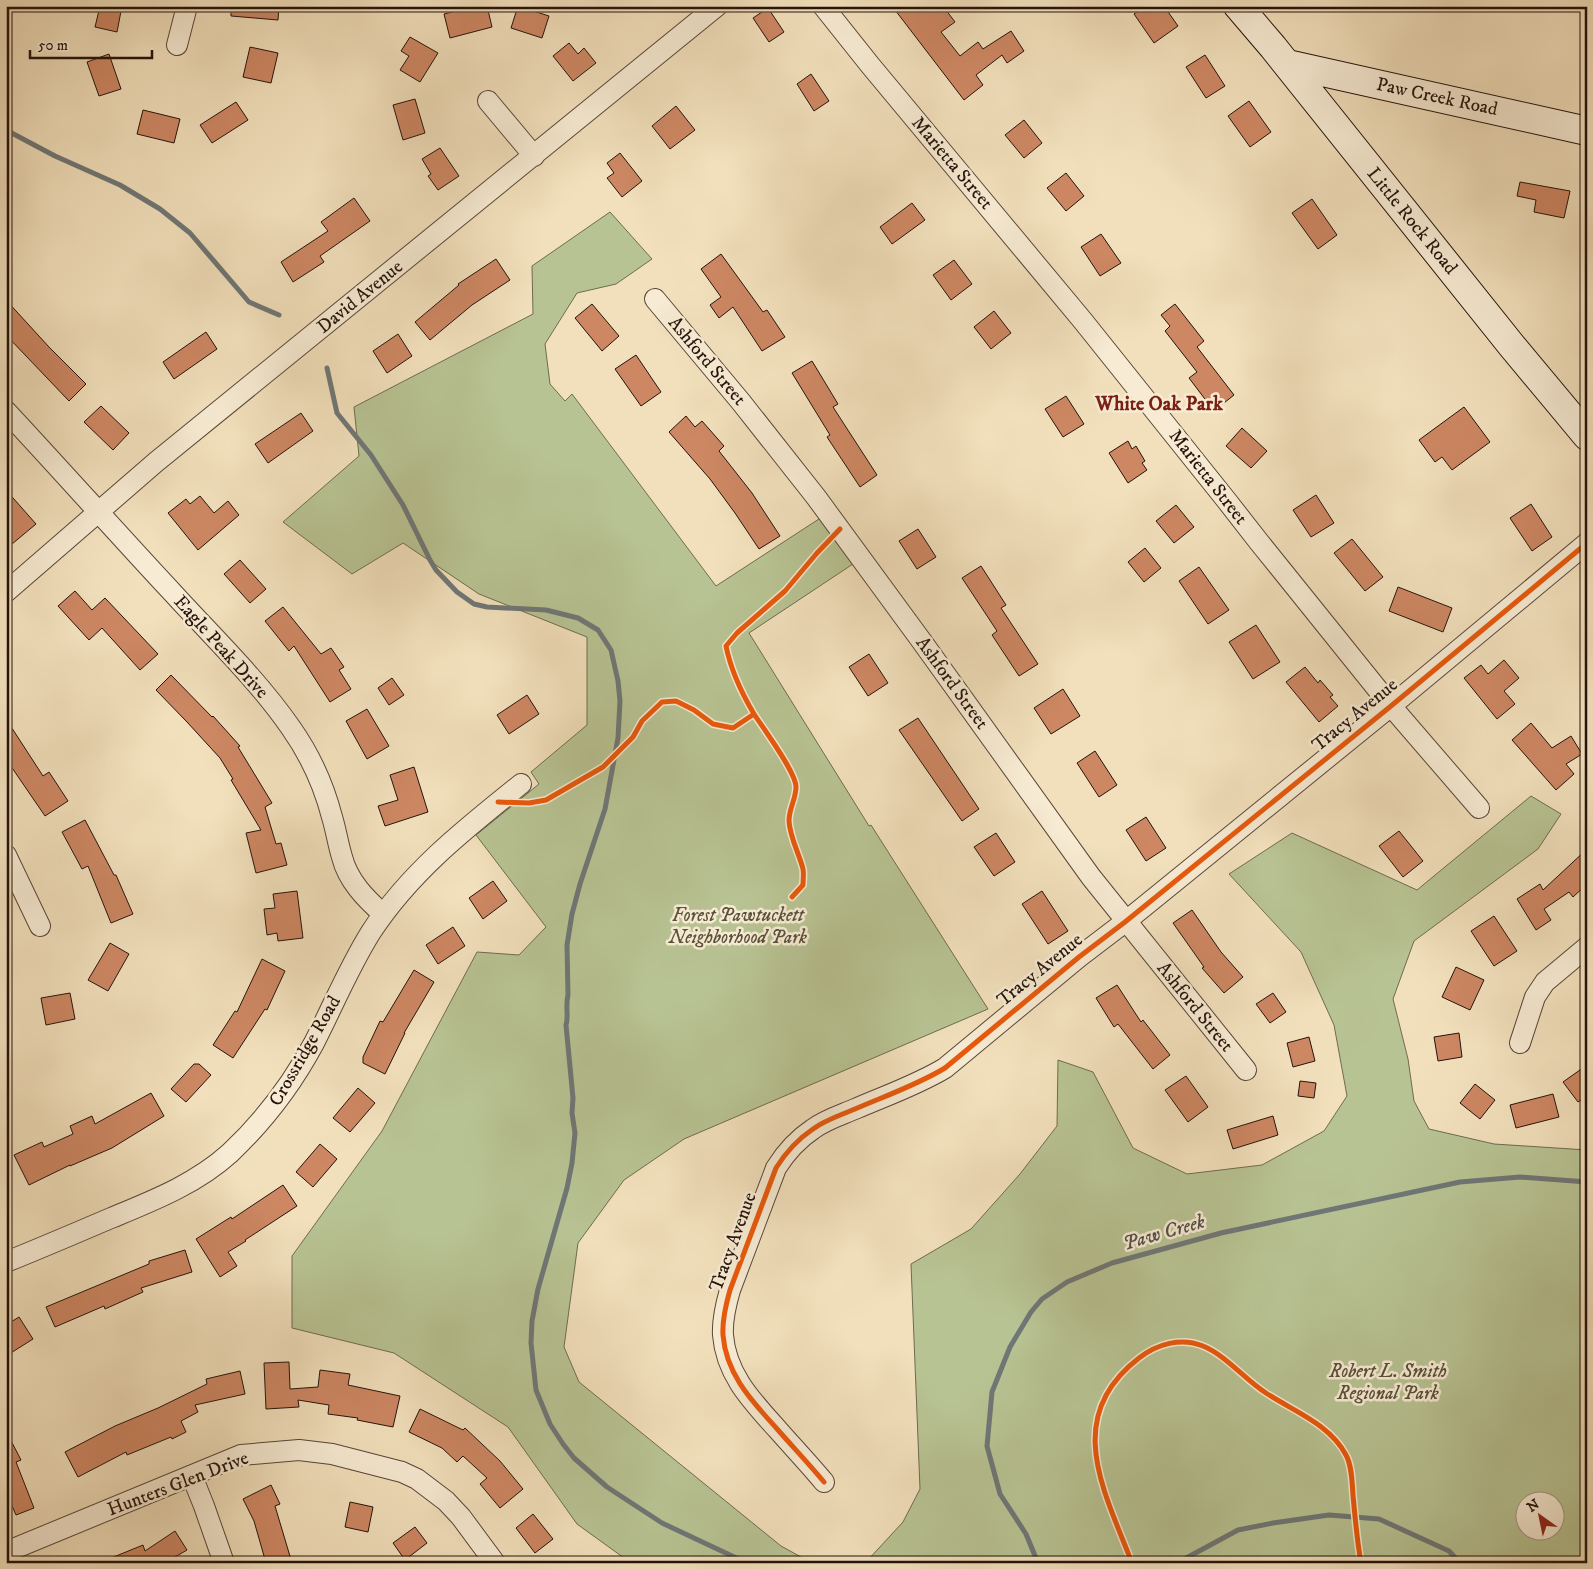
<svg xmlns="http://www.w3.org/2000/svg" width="1593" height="1569" viewBox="0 0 1593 1569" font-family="'IM FELL DW Pica',serif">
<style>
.green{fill:#b8c393;stroke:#6e6b50;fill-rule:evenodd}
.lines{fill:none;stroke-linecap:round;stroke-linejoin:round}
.stream{stroke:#6f7776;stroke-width:5}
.building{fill:#cd8763;stroke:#24130c}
.street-casing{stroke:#584638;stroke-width:22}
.secondary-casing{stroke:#24130c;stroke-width:30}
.street{stroke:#f7ebd3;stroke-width:20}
.secondary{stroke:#f7ebd3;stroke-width:28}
.cycleway-casing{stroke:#f7ebd3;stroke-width:8}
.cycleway{stroke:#e8590c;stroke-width:5}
.labels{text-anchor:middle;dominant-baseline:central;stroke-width:5;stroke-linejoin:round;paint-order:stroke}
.street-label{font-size:19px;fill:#24130c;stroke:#f7ebd3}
.park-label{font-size:19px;font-style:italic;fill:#58513b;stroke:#f7ebd3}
.neighbourhood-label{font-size:20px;font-weight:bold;fill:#7a1f14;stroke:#f7ebd3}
.water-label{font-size:20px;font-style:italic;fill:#504d4a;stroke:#f7ebd3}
</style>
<rect width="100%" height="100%" fill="#f2e0bc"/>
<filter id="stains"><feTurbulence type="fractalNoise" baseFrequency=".004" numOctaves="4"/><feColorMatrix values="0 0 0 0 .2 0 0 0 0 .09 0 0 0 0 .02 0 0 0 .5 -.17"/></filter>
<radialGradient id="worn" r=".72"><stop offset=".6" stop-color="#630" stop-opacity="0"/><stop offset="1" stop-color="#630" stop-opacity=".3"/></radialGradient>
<path class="green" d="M610,212L652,259L616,284L577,293L545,344L550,384L565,401L572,394L716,586L822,517L856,562L749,633L869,826L871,825L988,1009L684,1139L624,1180L578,1243L564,1347L579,1382L781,1546L812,1563H631L577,1524L508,1427L394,1353L292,1328V1256L382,1131L477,952L519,955L546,927L476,835L539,784L531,772L587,725V637L479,594L403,543L352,574L283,522L359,456L354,407L533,314L532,266Z
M1531,796L1561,814L1538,849L1414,941L1393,999L1408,1059L1414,1101L1429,1129L1494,1144L1587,1150V1563H862L867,1561L903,1522L920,1489L911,1264L971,1229L1020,1174L1057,1126L1058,1060L1093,1072L1133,1148L1187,1174L1262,1165L1324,1131L1347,1096L1334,1025L1301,952L1229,874L1292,833L1417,890ZM1526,1502H1556V1532H1526Z"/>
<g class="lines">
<path class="stream" d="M6,130L55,156L120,185L160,209L190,233L249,302L279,315
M327,368L337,413L371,455L403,505L430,560L436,570L457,592L474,604L487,607L546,610L578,618L598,630L611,650L618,681L620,701L618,738L605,809L580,884L572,914L567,945L568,995C565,1006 569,1016 566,1025L573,1098L572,1113L575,1133L572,1163L567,1188L538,1289L532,1321L531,1343L536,1390L550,1424L563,1444L574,1458L607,1487L662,1523L747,1563
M1038,1563L1026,1534L1000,1494L987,1446L992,1392L1010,1347L1031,1312L1042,1299L1067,1282L1112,1263L1221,1233L1460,1182L1520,1177L1587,1182
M1177,1563L1238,1530L1273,1523L1329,1515L1379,1519L1449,1551L1460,1563"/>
</g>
<path class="building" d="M100,6H122L117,32L95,27Z
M231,6H279L278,20L231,16Z
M476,6H487L492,27L450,38L444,14Z
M518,6L549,16L542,38L511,28Z
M892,6H943L955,22L941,32L960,56L978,42L983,49L1011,31L1024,51L1007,63L1002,55L976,75L983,85L964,100Z
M1145,6H1164L1178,26L1154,43L1134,14Z
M768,8L784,32L769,42L753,18Z
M410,37L438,53L420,82L400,70L409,56L401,51Z
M569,43L578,54L584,48L596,63L573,81L553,56Z
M250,47L278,53L271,83L243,77Z
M109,54L121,89L99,96L87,62Z
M1205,55L1225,86L1206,98L1186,67Z
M811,74L829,101L814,111L797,84Z
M415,99L425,133L403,140L393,105Z
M1249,101L1271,132L1250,147L1228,116Z
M236,102L248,120L212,143L200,125Z
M676,106L695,130L670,149L652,126Z
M143,110L180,119L174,143L137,134Z
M1024,120L1042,143L1024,158L1005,135Z
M440,148L459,176L438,190L428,176L431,174L422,159Z
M620,153L642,181L622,197L607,178L614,173L607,163Z
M1066,173L1084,196L1066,211L1047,188Z
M1520,182L1570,191L1564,218L1534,212L1536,200L1517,196Z
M354,198L370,221L320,256L324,262L293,282L281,262L328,231L321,222Z
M1312,199L1337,235L1318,249L1292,213Z
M912,203L925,220L892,244L880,227Z
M1101,234L1121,263L1100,276L1081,247Z
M721,254L763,312L767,310L785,337L762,351L733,307L719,318L710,305L721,297L701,269Z
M496,259L510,280L472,305L430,340L415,322L459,285L458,284Z
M954,260L972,284L951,300L933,275Z
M6,300L49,347L86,384L69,401L6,335Z
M592,304L619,336L602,351L575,318Z
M1175,304L1204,341L1197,347L1234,395L1214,411L1189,378L1197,372L1165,331L1170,326L1161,315Z
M994,311L1011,333L991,349L974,327Z
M206,332L217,349L174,379L163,362Z
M398,334L412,356L387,373L373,351Z
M636,355L661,392L641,406L615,369Z
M812,361L838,404L833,407L877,475L860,487L827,437L830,435L792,373Z
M1066,396L1084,424L1063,437L1045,409Z
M101,406L129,433L113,450L84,422Z
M1464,407L1490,442L1452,470L1442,457L1435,462L1419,440Z
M301,413L313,431L268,463L255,444Z
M686,416L695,427L702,421L724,446L719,451L752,493L780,536L759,549L735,513L710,479L669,432Z
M1242,428L1267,451L1251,468L1226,446Z
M1128,441L1132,449L1136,446L1145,461L1142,463L1147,470L1128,483L1109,453Z
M6,490L36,524L12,544L6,538Z
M1316,495L1334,523L1311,537L1293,510Z
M200,496L214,513L228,501L239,515L198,550L168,513L186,499L190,504Z
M1531,504L1552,537L1532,551L1510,518Z
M1176,505L1194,527L1174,543L1156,521Z
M918,529L936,557L917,569L899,541Z
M1352,539L1383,577L1365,591L1334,553Z
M1145,548L1161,568L1144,582L1128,562Z
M240,560L266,589L250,603L224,574Z
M981,566L1006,605L1001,608L1038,664L1019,676L992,635L997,631L962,578Z
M1199,567L1229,610L1208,624L1179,581Z
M1398,587L1452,608L1443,632L1389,611Z
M75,591L92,610L105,598L158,654L140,670L102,628L89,640L58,606Z
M283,607L321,654L331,648L344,667L339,670L351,689L330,702L294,646L289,651L265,621Z
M1256,625L1280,662L1253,679L1229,642Z
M869,654L888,683L868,696L849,667Z
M1504,660L1519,678L1504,691L1515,704L1497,719L1464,678L1481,665L1488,674Z
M1305,667L1318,683L1320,680L1333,695L1330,697L1338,706L1319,722L1286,682Z
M171,675L212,717L213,716L240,746L238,747L272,803L265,807L276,844L281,843L287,865L256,873L246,833L261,830L231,780L233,779L220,758L187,722L156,690Z
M392,678L404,695L389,705L378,688Z
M1063,689L1080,716L1051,734L1034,708Z
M527,695L539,714L509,734L497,715Z
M367,709L389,746L367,759L346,721Z
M918,718L979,809L962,821L899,730Z
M6,719L43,776L49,772L68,801L45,816L6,759Z
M1531,723L1552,748L1571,736L1582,754L1566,764L1574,774L1556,790L1512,740Z
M1095,751L1117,785L1099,797L1077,763Z
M414,767L428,812L385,826L378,806L398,800L390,775Z
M1146,817L1166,848L1146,861L1126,830Z
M85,820L114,875H116L133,914L111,923L88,866L82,869L62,832Z
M1399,831L1423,861L1403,877L1379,846Z
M996,833L1015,862L994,876L974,847Z
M1587,849V884L1573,897L1569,892L1544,909L1551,920L1536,930L1517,899L1540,884L1543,890Z
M493,881L507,901L483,919L469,898Z
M297,891L303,938L278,941L277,933L267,935L264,909L275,908L273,894Z
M1042,891L1068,931L1048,944L1022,904Z
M1192,910L1221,952L1243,977L1224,993L1202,968L1204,967L1173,923Z
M1494,916L1517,951L1494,966L1471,931Z
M453,927L465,946L438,964L426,945Z
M110,943L129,954L108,991L88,980Z
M262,959L285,971L267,1010L265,1009L233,1058L213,1045L235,1011L237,1012Z
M1456,967L1484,980L1470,1010L1442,997Z
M414,970L434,982L404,1033H405L385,1074L363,1063V1057L380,1021L383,1022Z
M1117,985L1141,1022L1143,1020L1170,1055L1153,1069L1118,1024L1114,1027L1096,998Z
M70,993L75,1019L46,1025L41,998Z
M1273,993L1286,1012L1270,1023L1256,1004Z
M1459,1033L1462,1057L1438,1061L1434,1037Z
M1309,1037L1315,1061L1293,1067L1287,1043Z
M194,1064H199L211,1075L186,1102L171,1089Z
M1587,1065V1096L1578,1102L1563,1082Z
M1186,1076L1208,1107L1188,1122L1165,1090Z
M1300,1081L1316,1083L1314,1098L1298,1096Z
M1475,1084L1495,1100L1480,1119L1460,1103Z
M358,1088L375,1103L350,1132L333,1118Z
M151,1093L164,1116L112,1148L70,1166V1165L29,1185L14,1155L42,1142L44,1147L73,1134L70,1126L92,1116L95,1124Z
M1553,1094L1559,1117L1516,1128L1510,1105Z
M1273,1116L1278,1135L1233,1149L1227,1130Z
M320,1144L337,1159L313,1187L296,1172Z
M283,1185L297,1206L245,1240L246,1241L228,1252L237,1266L220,1277L196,1239L231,1217L232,1219Z
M185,1250L192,1272L141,1288L143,1292L105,1309L104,1306L55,1327L46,1307L149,1264V1261Z
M19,1317L33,1339L6,1356V1325Z
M289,1362L290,1389L318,1387L320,1370L350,1374L348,1385L400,1396L393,1427L357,1420L358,1418L328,1414L329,1405L298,1400L299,1407L266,1409L264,1363Z
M240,1371L245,1394L195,1405L198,1412L181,1421L186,1432L172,1439L171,1437L127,1455L126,1452L78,1477L65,1452L115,1426L158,1408L207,1384L206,1379Z
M420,1409L463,1430L465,1428L500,1461L523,1489L500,1508L480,1484L487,1478L463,1456L457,1462L442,1448L409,1432Z
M6,1431L21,1460L16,1462L34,1508L16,1515L6,1492Z
M271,1485L280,1504L275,1506L292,1563H266L254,1521L243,1499Z
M350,1502L373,1507L368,1532L345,1527Z
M533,1514L553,1539L535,1553L516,1528Z
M415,1527L427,1543L405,1560L393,1543Z
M175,1531L187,1550L175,1557L178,1563H99L143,1545L145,1551Z"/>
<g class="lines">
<defs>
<path id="street" d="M823,6L870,65L1083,321L1227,501L1259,542L1391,706L1479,808
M177,45L187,6
M488,101L534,156
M655,299L741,402L816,497L923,643L1091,877L1246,1070
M6,411C62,471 116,532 172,592C212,636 257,679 291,728C310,755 324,786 332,817C336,830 338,844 342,857C348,881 366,899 383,914
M6,592L156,462L717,6
M6,855L40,926
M1520,1043L1535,997L1545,982L1587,947
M6,1262C41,1248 76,1233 111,1218C152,1201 196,1184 230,1153C265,1120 291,1086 314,1043C333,1006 349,967 371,932C410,872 466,828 521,784
M192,1476L204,1506L224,1563
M824,1482C809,1464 793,1447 778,1430C753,1402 726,1375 723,1335C722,1320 726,1304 730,1290L776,1168C786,1152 798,1139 813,1129C825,1120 841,1115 855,1109C885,1096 917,1085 945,1068L1079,957L1125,922L1391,706L1587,543
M6,1552L241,1455L299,1450L332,1454L402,1472L417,1479L446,1501L461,1517L495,1563"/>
<path id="secondary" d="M1238,6L1273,47L1512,346L1587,436
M1287,64L1587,131"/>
</defs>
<use href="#street" class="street-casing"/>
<use href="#secondary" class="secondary-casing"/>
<use href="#street" class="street"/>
<use href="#secondary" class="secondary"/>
<defs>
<path id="cycleway" d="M754,714C763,728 796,772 796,787C796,799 789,808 789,821C790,838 799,853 803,869C804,874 803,880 803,885L792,897
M498,802L529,803L546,800L603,767L633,737L642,721L662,702L676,701L694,710L713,724L733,728L754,714C741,692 731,671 726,646L737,633L785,591L817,553L840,529
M824,1482C809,1464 793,1447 778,1430C753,1402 726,1375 723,1335C722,1320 726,1304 730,1290L776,1168C786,1152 798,1139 813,1129C825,1120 841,1115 855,1109C885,1096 917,1085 945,1068L1079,957L1125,922L1391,706L1587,543
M1132,1563C1104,1490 1062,1417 1139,1358C1157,1344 1181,1337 1203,1346C1227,1356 1244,1379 1266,1393C1293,1411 1330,1424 1346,1455C1352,1466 1352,1482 1353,1495C1355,1518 1357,1540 1361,1563"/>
</defs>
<use href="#cycleway" class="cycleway-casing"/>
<use href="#cycleway" class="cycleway"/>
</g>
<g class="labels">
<g class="street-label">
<text transform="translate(1437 97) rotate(12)">Paw Creek Road</text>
<text transform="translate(952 163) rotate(50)">Marietta Street</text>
<text transform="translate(1412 221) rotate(51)">Little Rock Road</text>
<text transform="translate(360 297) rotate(-39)">David Avenue</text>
<text transform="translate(707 361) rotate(50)">Ashford Street</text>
<text transform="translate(1208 477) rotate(52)">Marietta Street</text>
<text transform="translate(221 647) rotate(48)">Eagle Peak Drive</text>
<text transform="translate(952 683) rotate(54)">Ashford Street</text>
<text transform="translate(1355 715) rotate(-39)">Tracy Avenue</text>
<text transform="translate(1040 970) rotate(-39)">Tracy Avenue</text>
<text transform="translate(1195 1007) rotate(51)">Ashford Street</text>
<text transform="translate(305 1051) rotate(-60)">Crossridge Road</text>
<text transform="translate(733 1242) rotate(-70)">Tracy Avenue</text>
<text transform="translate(178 1484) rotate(-21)">Hunters Glen Drive</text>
</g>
<g class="park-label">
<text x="738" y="915">Forest Pawtuckett<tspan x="738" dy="22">Neighborhood Park</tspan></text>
<text x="1388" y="1371">Robert L. Smith<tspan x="1388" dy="22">Regional Park</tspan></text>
</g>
<g class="neighbourhood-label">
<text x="1159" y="404">White Oak Park</text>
</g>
<g class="water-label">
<text transform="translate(1164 1233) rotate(-16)">Paw Creek</text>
</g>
</g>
<rect width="1593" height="1569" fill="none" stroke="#f2e0bc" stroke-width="25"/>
<rect x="8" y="8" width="1578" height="1554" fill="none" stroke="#24130c" stroke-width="2.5"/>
<rect x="12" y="12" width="1568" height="1544" fill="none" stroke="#24130c"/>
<g transform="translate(1540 1516) rotate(327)"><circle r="24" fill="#f7ebd3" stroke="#a39583"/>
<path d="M0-4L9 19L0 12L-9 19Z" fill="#8f2418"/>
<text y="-8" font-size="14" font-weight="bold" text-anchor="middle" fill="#24130c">N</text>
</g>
<path d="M30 50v8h122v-8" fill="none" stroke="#24130c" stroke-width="2.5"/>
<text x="38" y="50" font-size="15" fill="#24130c" stroke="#f7ebd3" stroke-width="4" paint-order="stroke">50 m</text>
<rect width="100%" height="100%" filter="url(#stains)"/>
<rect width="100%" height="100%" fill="url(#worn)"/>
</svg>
